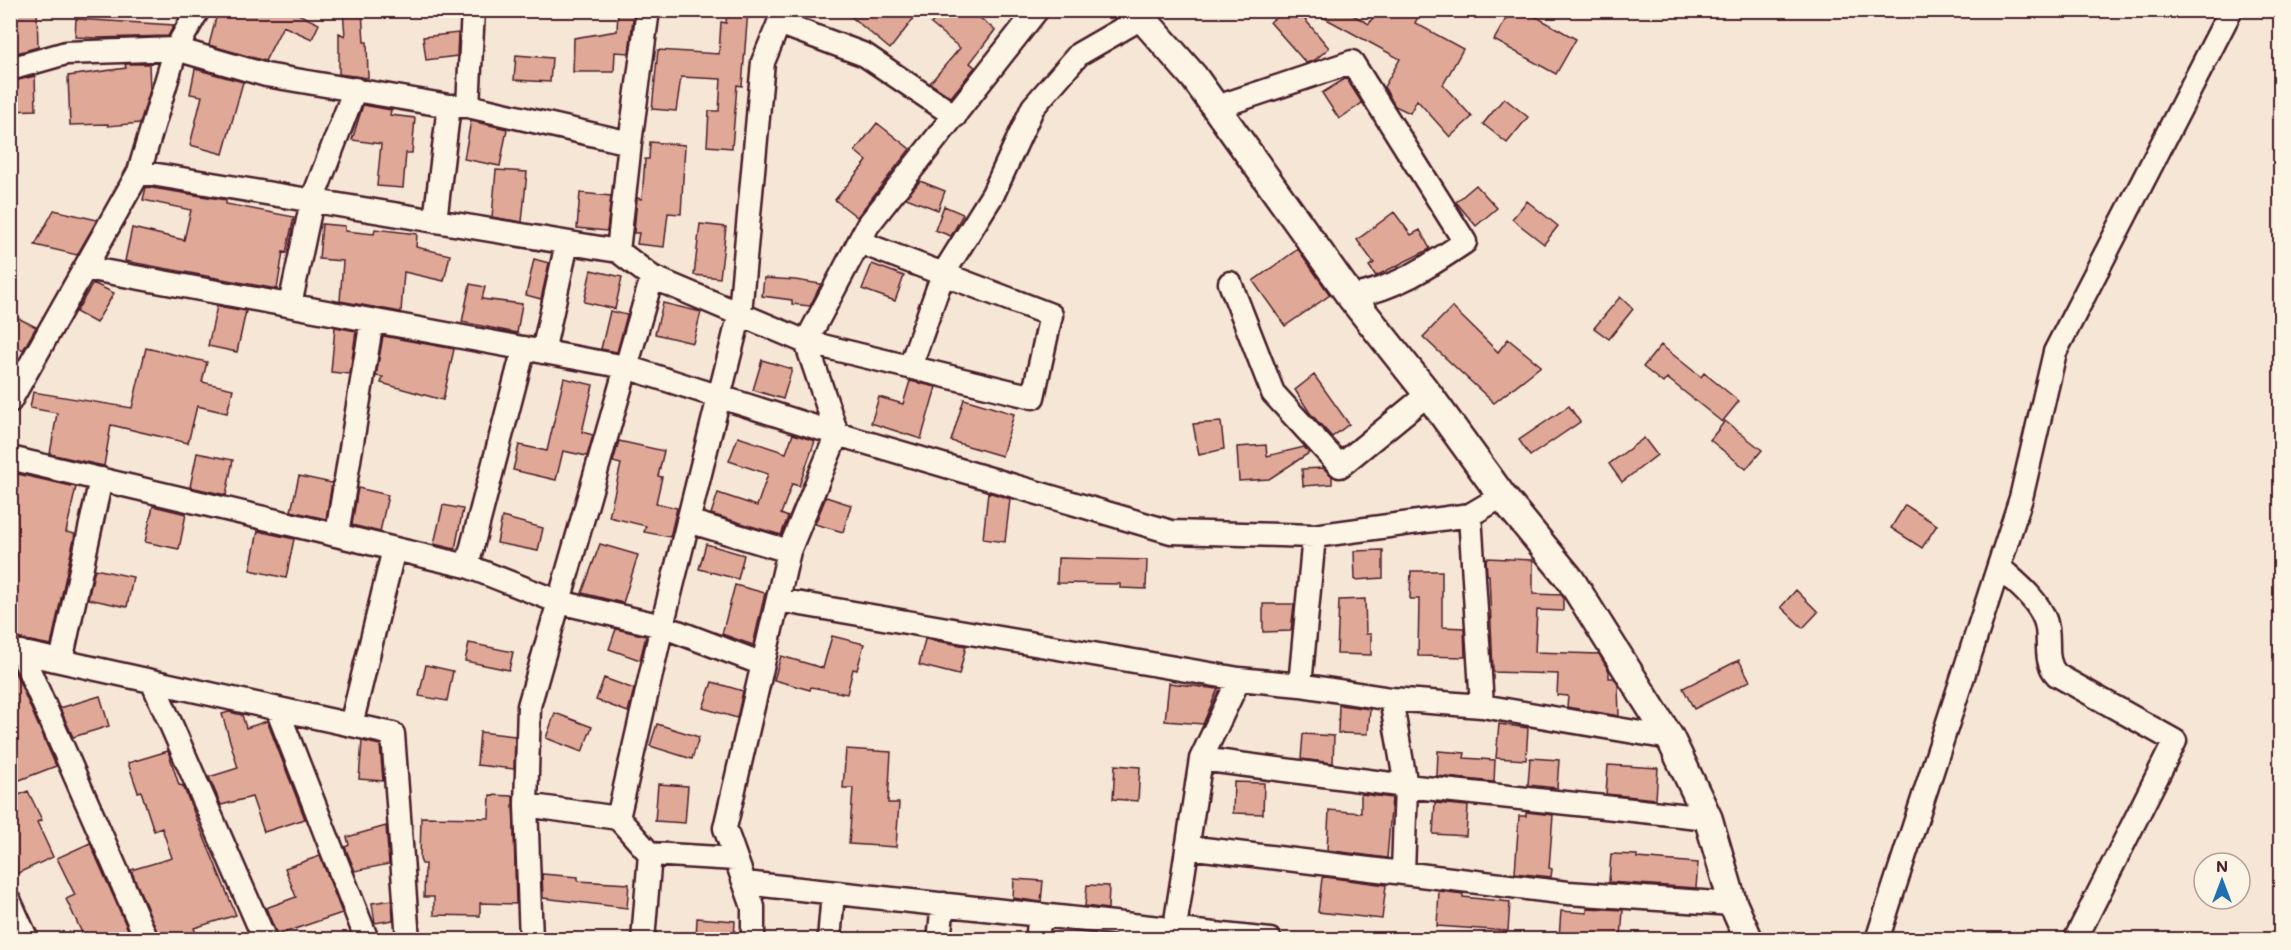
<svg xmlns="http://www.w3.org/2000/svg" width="2291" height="950" viewBox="0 0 2291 950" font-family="Mali,sans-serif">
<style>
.building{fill:#e0a897;stroke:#4a1f2b;stroke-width:1.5}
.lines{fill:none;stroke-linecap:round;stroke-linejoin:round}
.minor-casing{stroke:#4a1f2b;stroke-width:27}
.major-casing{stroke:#4a1f2b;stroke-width:32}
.minor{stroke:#fcf5e5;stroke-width:22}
.major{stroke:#fcf5e5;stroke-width:27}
</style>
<rect width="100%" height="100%" fill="#f6e6d5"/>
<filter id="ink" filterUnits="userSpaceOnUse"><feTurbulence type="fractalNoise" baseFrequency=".0167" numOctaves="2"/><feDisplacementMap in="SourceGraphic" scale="12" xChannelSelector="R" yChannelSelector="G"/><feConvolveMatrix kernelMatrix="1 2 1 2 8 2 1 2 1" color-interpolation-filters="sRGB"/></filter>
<g filter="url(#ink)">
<path class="building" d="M10,10H37L38,47L10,55Z
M218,10H290L319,24L312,39L283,26L265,61L209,45Z
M362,10L364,42H367L368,78L339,74V33L345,36L343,11Z
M618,10H634L629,53L615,52L614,72H573L574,38L617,31Z
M727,10H748L742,86L737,85L732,148L707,146L709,111H719L721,79L681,77L676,111L652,109L658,50L719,54L721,22L726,23Z
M843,10H905L914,18L890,49Z
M942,10H984L979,17L995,30L970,63L975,67L951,97L930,83L960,48L931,24Z
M1286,10H1297L1329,48L1315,60L1306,63L1270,22Z
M1310,10H1344L1369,24L1377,10H1406L1418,17L1415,23L1463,49L1443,85L1472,117L1450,137L1417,100L1410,113L1395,106L1384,87L1400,59Z
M1511,10H1524L1576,39L1556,74L1494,40Z
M76,19L174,25L168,36L97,38L75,37Z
M458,33L457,56L426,60L423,37Z
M516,55L552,58L550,82L514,80Z
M125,64H149L150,90L140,123L108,126V124L70,125L68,76L126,68Z
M195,69L243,82L223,154L190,145L202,96L190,94Z
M35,76L36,110L10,111V82Z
M1346,78L1362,103L1339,119L1322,93Z
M1504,98L1528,117L1507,143L1483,124Z
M363,105L391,110L390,115L415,118L412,153H406L403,188L377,186L381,144L352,140Z
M471,121L507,129L500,166L464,159Z
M877,123L910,149L857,217L835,200L867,161L855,151Z
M650,142L685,145L681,214L668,213L664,247L637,244L639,233H634L637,198L642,199L645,159H649Z
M496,170L527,172L522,222L492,217Z
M920,181L945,191L938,210L906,198Z
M1476,185L1497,208L1476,226L1456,202Z
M146,187L226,200V204L294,217L286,253L283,252L277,289L125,261L132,228L184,240L191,210L143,200Z
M580,193L611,196L607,231L577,228Z
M1527,201L1558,226L1544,244L1512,219Z
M944,206L963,214L951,236L935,230Z
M54,210L97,220L77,255L35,245Z
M1394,212L1411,235L1420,230L1430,249L1376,276L1369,266L1374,263L1357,240Z
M322,224L345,226V231L374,234L375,229L417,234L416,247L450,255L444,281L404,272L401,312L340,301L343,261L319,259Z
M700,224L726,227L720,278L694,275Z
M1298,249L1330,295L1285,326L1253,281Z
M534,259L549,263L541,299L526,295Z
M872,264L904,276L895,301L862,289Z
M591,270L622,277L615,309L584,302Z
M764,278L795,280L821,284L810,306L792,304V300L762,296Z
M93,283L114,293L96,323L76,312Z
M470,284L485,287L482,299L522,304L517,333L462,322Z
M1620,297L1633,309L1609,339L1594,328Z
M663,303L701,312L693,343L655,334Z
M217,306L246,311L237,352L208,346Z
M1452,307L1498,352L1508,339L1541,366L1494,403L1423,337Z
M610,311L627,315L617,352L601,349Z
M10,314L36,327L23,350L10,343Z
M335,327L356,331L350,374L331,372Z
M383,336L454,349L443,400L381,383L383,377L376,376Z
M1661,345L1701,377L1704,373L1739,401L1722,422L1667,378L1663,383L1643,367Z
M146,348L207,362L202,382L233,389L227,413L197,406L188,443L111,425L104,466L50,454L57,413L30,408L33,392L132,408Z
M762,360L792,369L783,399L753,390Z
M1314,375L1349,424L1332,437L1310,413L1295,390Z
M564,378L593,385L582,432L593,435L587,456L563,451L556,480L513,470L519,445L547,451Z
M910,381L936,387L921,439L871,423L879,397L903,404Z
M964,399L1014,414L1002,456L951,441Z
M1569,406L1580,422L1530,456L1519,440Z
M1725,421L1762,450L1746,469L1710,440Z
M1221,422L1224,449L1199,455L1193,424Z
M793,434L815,441L799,486L792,484L781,514L788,517L781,535L711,514L718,493L757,506L768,474L729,461L738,437L786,453Z
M1644,438L1657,455L1622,482L1609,464Z
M619,441L664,451L658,476L662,477L656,503L677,508L670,537L644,532L646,526L609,517L621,464L613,462Z
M1266,445L1267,456L1304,447L1309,453L1269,479L1239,481L1237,447Z
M197,453L233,460L226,495L190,487Z
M1323,468L1332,476V484L1303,486L1302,469Z
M13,473L76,487L66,532L75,534L51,645L10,637V486Z
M299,476L332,483L326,519L291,511Z
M358,488L388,495L380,532L352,525Z
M988,492L1010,499L1005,542L983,539Z
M826,497L851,505L843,532L815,524Z
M443,505L463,509L455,549L434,544Z
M1905,505L1937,525L1922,548L1891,528Z
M153,506L186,514L179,549L145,542Z
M502,517L543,528L538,551L497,543Z
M258,531L294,539L286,578L250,570Z
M600,544L638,555L623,603L582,593Z
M706,544L744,555L738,579L699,569Z
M1383,550V578L1355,580L1354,551Z
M1058,558L1147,560L1146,589L1120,588V584L1057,583Z
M1486,558L1533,560V594L1562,595L1563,598V611L1537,610L1535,652L1599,654L1609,671V678H1614L1618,685L1619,716L1567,707L1568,696L1557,695L1558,674L1493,672L1489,575H1487Z
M95,569L133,577L127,607L88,599Z
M1411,571H1442V627L1464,628L1465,657L1418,656L1419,599H1410Z
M735,585L765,593L753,645L722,634Z
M1796,590L1818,612L1803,628L1781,607Z
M1365,599L1366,634H1371V655L1337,654L1339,600Z
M1263,604H1294L1291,631L1263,632Z
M616,629L646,636L640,660L609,649Z
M832,636L864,644L857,670L853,669L847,694L811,687L810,690L774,680L781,656L823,668Z
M925,639L966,646L959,675L919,665Z
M469,643L513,652L509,670L465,661Z
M1739,660L1750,681L1694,709L1683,688Z
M426,665L453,671L447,701L419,696Z
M14,670L56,766L17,781L10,764V672Z
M604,678L634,689L628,712L596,700Z
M712,682L743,691L737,718L703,708Z
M1169,683L1218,689L1203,724L1165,721Z
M100,696L109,726L73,737L60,708Z
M1339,705L1370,709L1368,734L1338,733Z
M229,712L242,715L246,728L267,721L305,819L264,832L252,797L221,805L209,777L238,768L222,714Z
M555,713L592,727L582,752L546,738Z
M657,724L699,737L692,759L650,746Z
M1499,724L1528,728L1526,760L1496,758Z
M480,732L515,736L514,769L477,765Z
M1303,734L1334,736L1333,763L1301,759Z
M362,741L380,745L383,781L359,779Z
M846,749L891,752L888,803H899L896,847L849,844L853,788H843Z
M168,751L179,785L183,786L236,915L194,928L198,939H160L131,870L172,858L162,828L154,831L141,791L138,792L128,763Z
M1438,751L1465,753L1464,758L1495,760L1494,782L1437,776Z
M1530,758L1559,760L1557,788L1528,785Z
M1115,765L1140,767L1138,801L1113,799Z
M1608,765L1658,768L1656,799L1606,794Z
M1234,782L1264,783L1263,814L1233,813Z
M658,784L688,786L685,823L655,821Z
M28,791L42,820L37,822L53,857L16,874L10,862V799Z
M1361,794L1392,798L1387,858L1327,850L1329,810L1361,813Z
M490,795L513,796L516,904L480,903V916L434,915V897H424L425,864H422L420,859L421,817L489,818Z
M1435,803L1468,806L1466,836L1433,834Z
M1526,812L1553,815L1549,868L1552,869L1551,877L1515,873L1519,816H1526Z
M386,826L389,864L355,871L345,847L349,845L347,837Z
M90,843L132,939H85L66,899L75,895L57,858Z
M1611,854L1637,855V858L1698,863L1696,888L1609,882Z
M320,856L342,913L277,935L266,908L296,897L285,868Z
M542,874L578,877V881L629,884L627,908L543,898Z
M1325,877L1386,885L1382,919L1318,912L1322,878Z
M1014,879L1043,881L1041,902L1013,898Z
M1087,885L1109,886L1108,909L1085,906Z
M1439,891L1463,894V897L1510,902L1508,931L1437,926Z
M392,900L393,920L375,923L372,903Z
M1587,908L1623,910L1621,939L1559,937L1561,911L1587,913Z
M697,918L735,921L734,939H696Z"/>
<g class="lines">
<defs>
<path id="minor" d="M779,23L865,55L955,116
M10,69L66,53L176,49L198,10
M468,106L473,10
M1217,107L1352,62L1465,242C1425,269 1400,286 1351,297
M139,172L618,251L630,143
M435,221L449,106
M86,268L626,367L837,434L1171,532L1314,536L1470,515L1502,496
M652,277L806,342L868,225L1037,10
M1230,283L1273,393L1340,466L1428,394
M290,305L312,201L355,89
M806,342L1033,397L1051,315L859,242
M543,352L567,243
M910,367L943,274L993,194L1033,107L1079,54L1138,20L1140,16
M10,401L139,172L176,49L266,75L449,106H468L630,143L648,10
M10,458L467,566L559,602L662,626L763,664
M1470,515L1482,706
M688,521L789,551
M337,534L372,320
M467,566L524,348
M1999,567C2015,582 2037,598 2045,620C2052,638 2042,660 2057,675L2175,741L2075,940
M778,600L1239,679L1300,685L1391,699L1482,706L1670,738
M10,650L393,734L408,940
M21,652L147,940
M61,661L101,479
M152,681L265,940
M1300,685L1314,536
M1391,699L1406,786L1403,872
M277,709L367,940
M351,725L394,549
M1201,759L1406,786L1708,818
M526,805L618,818L662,626L740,313L763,62L779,23L781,10
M618,818L650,854L643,940
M1187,847L1568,893L1733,904
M650,854L736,859
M745,883L1270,940
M10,902L27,940
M531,940L526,805L529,706L652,277L618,251
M753,940V907L725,828L789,551L837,434L806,342
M829,940L833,893
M939,940L943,904
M1037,940L1040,915
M1173,940L1201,759L1239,679
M1877,940L2021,498L2055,352L2231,10"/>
<path id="major" d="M1135,10L1194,77L1351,297L1428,394L1502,496L1570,579L1670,738L1708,818L1733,904L1749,940"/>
</defs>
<use href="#minor" class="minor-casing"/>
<use href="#major" class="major-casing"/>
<use href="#minor" class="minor"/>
<use href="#major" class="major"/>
</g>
</g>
<rect width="2291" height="950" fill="none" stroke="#fcf5e5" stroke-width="36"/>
<rect x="18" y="18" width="2255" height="914" fill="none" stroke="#4a1f2b" stroke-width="2" filter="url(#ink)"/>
<g transform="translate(2222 881)"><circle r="28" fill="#fcf5e5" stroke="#b59f9b" stroke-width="1.5"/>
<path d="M0-4.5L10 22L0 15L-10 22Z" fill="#1f6fb2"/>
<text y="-9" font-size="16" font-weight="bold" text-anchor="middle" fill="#4a1f2b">N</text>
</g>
</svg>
